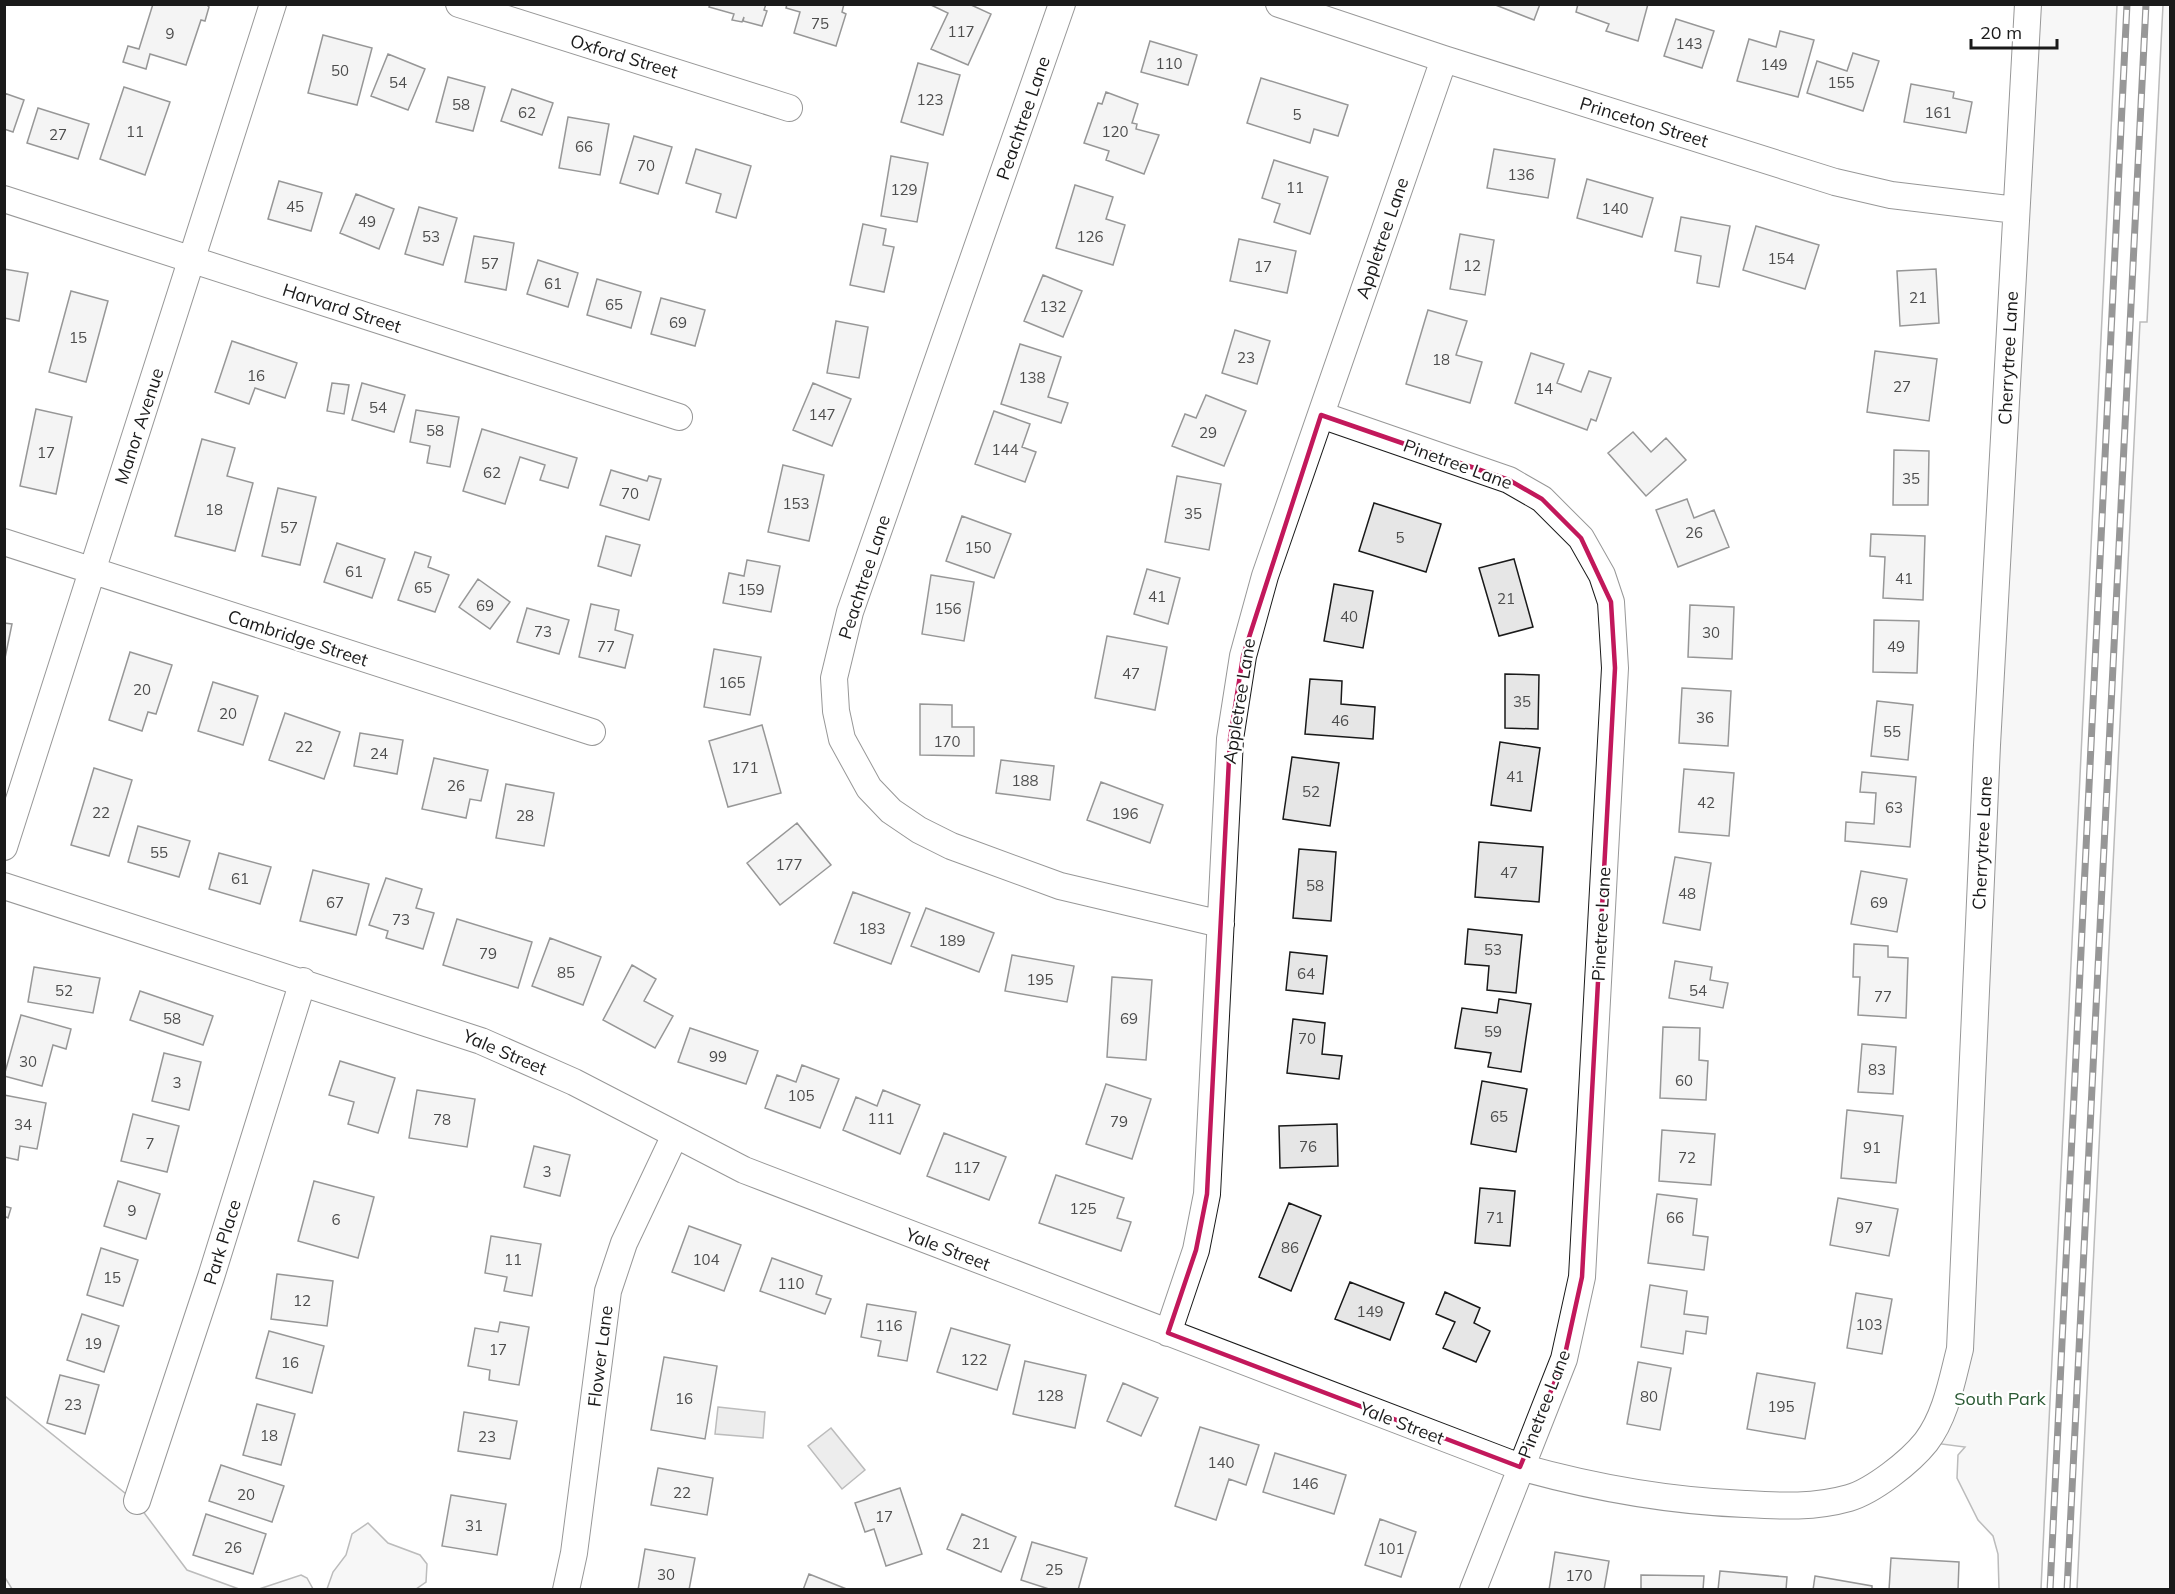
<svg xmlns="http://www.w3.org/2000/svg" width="2175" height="1594" viewBox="0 0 2175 1594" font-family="Mulish,sans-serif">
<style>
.built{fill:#ededed;stroke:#6a6a6a;stroke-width:1.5}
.water{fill:#d7d7d7;stroke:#6a6a6a;stroke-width:1.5}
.building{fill:#e6e6e6;stroke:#1a1a1a;stroke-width:1.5}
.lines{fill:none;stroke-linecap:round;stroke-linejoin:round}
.street-casing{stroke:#1a1a1a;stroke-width:28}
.street{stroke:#fff;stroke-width:26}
.rail-casing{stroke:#1a1a1a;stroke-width:7}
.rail{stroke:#fff;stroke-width:4.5;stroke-dasharray:14;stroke-linecap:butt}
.marked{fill:none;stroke:#c2185b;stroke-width:4.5;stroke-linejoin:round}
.labels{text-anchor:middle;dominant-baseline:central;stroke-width:4.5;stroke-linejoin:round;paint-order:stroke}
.number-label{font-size:15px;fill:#4d4d4d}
.street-label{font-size:18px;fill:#1a1a1a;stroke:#fff}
.park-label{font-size:18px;fill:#2b5a34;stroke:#fff}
</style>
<rect width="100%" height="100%" fill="#fff"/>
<path class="built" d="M2028,5H2117L2041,1589H1999L1998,1554L1993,1536L1978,1520L1957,1478L1958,1455L1965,1447L1926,1442L1947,1403Z
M2163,5H2170V1589H2077L2140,322H2147Z
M4,1383L5,1396L136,1502L187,1570L239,1589H12L4,1576Z
M368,1523L388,1543L420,1555L427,1564L426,1582L416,1589H327L333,1572L346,1555L352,1534Z
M301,1575L307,1578L313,1589H259Z"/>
<path class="water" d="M718,1407L765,1412L763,1438L715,1434Z
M831,1428L865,1470L842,1489L808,1446Z"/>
<path class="building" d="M153,4H206L209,7L205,21L201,20L186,65L150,54L146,69L123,62L128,46L139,49Z
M710,4H766L764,10L767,11L762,26L743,21L744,17L742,22L732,20L734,14L709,7Z
M787,4H844L842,12L846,14L836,46L794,33L800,12L786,8Z
M969,4L991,14L968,65L931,49L948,13L931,5Z
M1493,4H1540L1534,20Z
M1578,4H1648L1638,41L1606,31L1609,24L1576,12Z
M1676,19L1714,31L1702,68L1664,56Z
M1780,31L1814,40L1798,97L1737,81L1749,39L1776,47Z
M323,35L372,48L357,105L308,93Z
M1150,41L1197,55L1188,85L1141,72Z
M1853,53L1879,61L1863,111L1807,93L1817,61L1847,71Z
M388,54L425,69L408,110L371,96Z
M918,63L960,75L943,135L901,122Z
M448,77L485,87L473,131L436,122Z
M1261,78L1348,105L1338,136L1314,129L1310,143L1247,123Z
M1911,84L1954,92L1953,98L1972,102L1966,133L1904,122Z
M124,87L170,102L145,175L100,159Z
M512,89L553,103L542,135L501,121Z
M1106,92L1138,104L1132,123L1137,124L1136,129L1159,135L1144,174L1106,160L1109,151L1084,143L1098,103L1102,104Z
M4,93L24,100L13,132L4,129Z
M38,108L89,124L78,159L27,143Z
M568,117L609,124L600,175L559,168Z
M634,136L672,147L658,194L620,183Z
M696,149L751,166L736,218L716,212L721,194L686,183Z
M1494,149L1555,159L1548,198L1487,188Z
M891,156L928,163L917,222L881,216Z
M1274,160L1328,177L1310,234L1274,222L1280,204L1262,198Z
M1587,179L1653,198L1642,237L1577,218Z
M279,181L322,193L311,231L268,219Z
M1075,185L1113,197L1106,219L1125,225L1113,265L1056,248Z
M356,194L394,209L379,249L340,233Z
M419,207L457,218L443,265L405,254Z
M1681,217L1730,226L1719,287L1697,283L1701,256L1675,251Z
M863,224L886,229L883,245L894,247L884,292L850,285Z
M1756,226L1819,245L1805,289L1743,270Z
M1460,234L1494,240L1485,295L1450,289Z
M474,236L514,243L506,290L465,282Z
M1239,239L1296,251L1287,293L1230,281Z
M538,260L578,273L568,307L527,294Z
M4,269L28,273L19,321L4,318Z
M1936,269L1939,323L1900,326L1897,271Z
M1043,275L1082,291L1063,337L1024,321Z
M597,279L641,292L631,328L587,315Z
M71,291L108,301L86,382L49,372Z
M661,298L705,310L695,346L651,334Z
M1428,310L1467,321L1456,355L1482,362L1470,403L1406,384Z
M836,321L868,327L859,378L827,373Z
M1235,330L1270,341L1257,384L1222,373Z
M232,341L297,363L285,398L255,388L249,404L215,392Z
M1020,344L1061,357L1048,397L1068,403L1061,423L1001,404Z
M1875,351L1937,359L1929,421L1867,412Z
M1531,353L1564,364L1557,383L1581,392L1589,371L1611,378L1596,421L1591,419L1587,430L1515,403Z
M332,383L349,385L344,414L327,411Z
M362,383L405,395L394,432L352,420Z
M813,383L851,399L832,446L793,430Z
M1206,395L1246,411L1224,466L1172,446L1185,414L1196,418Z
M36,409L72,417L56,494L20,486Z
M416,410L459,417L450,467L427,463L430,446L410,442Z
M994,411L1030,424L1022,447L1036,452L1025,482L975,464Z
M482,429L577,458L568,488L540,480L545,465L520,457L505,504L463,491Z
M1633,432L1651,452L1666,438L1686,460L1646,496L1608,453Z
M202,439L235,448L227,476L253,483L235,551L175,536Z
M1894,450L1929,451L1928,505H1893Z
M783,465L824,475L809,541L768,532Z
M611,470L647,481L649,476L661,479L649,520L600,505Z
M1177,476L1221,484L1209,550L1165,542Z
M278,488L316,497L300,565L262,556Z
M1687,499L1694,518L1714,510L1729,547L1678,567L1656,510Z
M1374,503L1441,524L1426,572L1359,551Z
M962,516L1011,534L994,578L946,561Z
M1871,534L1925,536L1923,600L1883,598L1885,557L1870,556Z
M606,536L640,545L631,576L598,566Z
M337,543L385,559L372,598L324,582Z
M415,552L431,557L428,567L449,575L435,612L398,600Z
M1514,559L1533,627L1499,636L1479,568Z
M747,560L780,566L771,612L723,603L729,573L744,576Z
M1147,569L1180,578L1168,624L1134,614Z
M931,575L974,582L964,641L922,634Z
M478,579L510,602L490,629L459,607Z
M1334,584L1373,591L1363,648L1324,641Z
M591,604L619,610L615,630L633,635L625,668L579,657Z
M1690,605L1734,607L1732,659L1688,657Z
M527,608L569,620L559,654L517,642Z
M1874,620L1919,621L1917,673L1873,672Z
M4,623L12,624L4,663Z
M1107,636L1167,647L1155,710L1095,698Z
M714,649L761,657L750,715L704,707Z
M130,652L172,665L156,714L148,712L142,731L109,720Z
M1505,674L1539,675L1538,729L1505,728Z
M1310,679L1342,681L1341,704L1375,707L1373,739L1305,734Z
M213,682L258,696L243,745L198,731Z
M1682,688L1731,691L1728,746L1679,743Z
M1877,701L1913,705L1908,760L1871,756Z
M920,704L952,705V727H974V756L920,755Z
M285,713L340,732L324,779L269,760Z
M762,725L781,793L728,807L709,741Z
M360,733L403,740L397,774L354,766Z
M1500,742L1540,748L1531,811L1491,805Z
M1292,757L1339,763L1330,826L1283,819Z
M434,758L488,770L481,801L470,799L466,818L422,809Z
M1001,760L1054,766L1050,800L996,793Z
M94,768L132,780L109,856L71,845Z
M1684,769L1734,773L1729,836L1679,832Z
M1862,772L1916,777L1910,847L1845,841L1846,822L1874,824L1876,793L1860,792Z
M1101,782L1163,805L1150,843L1087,820Z
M506,784L554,793L544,846L496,838Z
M797,823L831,865L780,905L747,863Z
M138,826L190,841L179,877L128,862Z
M1479,842L1543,847L1539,902L1475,897Z
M1299,849L1336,852L1331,921L1293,918Z
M219,853L271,867L260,904L209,889Z
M1675,857L1711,863L1700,930L1663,923Z
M313,870L369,884L356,935L300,921Z
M1861,871L1907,879L1897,932L1851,924Z
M386,878L422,889L416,908L434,913L423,949L386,938L388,931L369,925Z
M853,892L910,913L891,964L834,943Z
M926,908L994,933L979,972L911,946Z
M457,919L532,942L518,988L443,965Z
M1468,929L1522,935L1516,993L1487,990L1489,966L1465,964Z
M550,938L601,957L583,1005L532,986Z
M1854,944L1888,946V957L1908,958L1906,1018L1858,1015L1860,977H1853Z
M1290,952L1327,956L1323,994L1286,990Z
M1012,955L1074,966L1067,1002L1005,991Z
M1675,961L1712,967L1710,980L1728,983L1723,1008L1669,998Z
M632,965L656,979L644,1001L673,1016L655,1048L603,1020Z
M34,967L100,978L93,1013L28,1002Z
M1112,977L1152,980L1146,1060L1107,1057Z
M140,991L213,1016L203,1045L130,1020Z
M1499,999L1531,1004L1521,1072L1488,1067L1491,1053L1455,1048L1462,1008L1497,1013Z
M21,1015L71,1029L66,1049L53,1045L42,1086L4,1076Z
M1293,1019L1325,1023L1322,1054L1342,1056L1339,1079L1287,1073Z
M1663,1027L1700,1028L1699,1060L1708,1061L1706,1100L1660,1098Z
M690,1028L758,1051L746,1084L678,1062Z
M1862,1044L1896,1047L1893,1094L1858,1092Z
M164,1053L201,1062L189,1110L152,1101Z
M340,1061L395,1078L378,1133L348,1124L354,1102L329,1095Z
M802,1065L839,1079L820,1128L765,1108L777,1075L796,1082Z
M1482,1081L1527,1089L1516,1152L1471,1144Z
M1106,1084L1151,1099L1132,1159L1086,1144Z
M417,1090L475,1099L467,1147L409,1138Z
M883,1090L920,1105L900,1154L843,1130L856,1097L877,1106Z
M4,1095L46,1103L37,1149L20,1146L18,1160L4,1157Z
M1847,1110L1903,1116L1896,1183L1841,1178Z
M133,1114L179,1126L167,1172L121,1161Z
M1337,1124L1338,1166L1280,1168L1279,1126Z
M1662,1130L1715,1134L1711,1185L1659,1181Z
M944,1133L1006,1157L989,1200L927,1176Z
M534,1146L570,1155L560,1196L524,1187Z
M1056,1175L1124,1198L1117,1218L1131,1222L1121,1251L1039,1223Z
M118,1181L160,1194L146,1239L104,1226Z
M314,1181L374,1197L358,1258L298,1241Z
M1480,1188L1515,1191L1510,1246L1475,1243Z
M1657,1194L1697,1199L1693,1235L1708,1237L1704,1270L1648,1263Z
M1838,1198L1898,1209L1889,1256L1830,1245Z
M1289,1203L1321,1216L1291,1291L1259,1277Z
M4,1206L11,1208L8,1218L4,1216Z
M689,1226L741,1245L724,1291L672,1272Z
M491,1236L541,1244L532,1296L504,1291L507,1277L485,1273Z
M101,1248L138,1260L123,1306L87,1295Z
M772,1258L822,1276L816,1294L831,1299L825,1314L760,1291Z
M277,1274L333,1281L327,1326L271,1319Z
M1350,1282L1404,1303L1390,1340L1335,1319Z
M1650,1285L1687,1291L1684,1314L1708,1317L1706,1334L1686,1331L1683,1354L1641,1347Z
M1445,1292L1480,1308L1474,1323L1490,1331L1476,1362L1443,1348L1455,1322L1436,1314Z
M1856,1293L1892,1299L1882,1354L1847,1348Z
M867,1304L916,1312L907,1361L878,1356L881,1341L861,1337Z
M82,1314L119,1326L104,1372L67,1360Z
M500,1322L529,1327L519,1385L489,1380L490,1370L468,1366L475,1328L498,1332Z
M951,1328L1010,1345L997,1390L937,1372Z
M269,1331L324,1346L312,1393L256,1378Z
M664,1357L717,1366L705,1439L651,1430Z
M1025,1361L1086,1375L1075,1428L1013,1414Z
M1638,1362L1671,1368L1660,1430L1627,1424Z
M1757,1373L1815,1383L1805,1439L1747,1429Z
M60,1375L99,1385L85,1434L47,1423Z
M1123,1383L1158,1398L1141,1436L1107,1421Z
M257,1404L295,1414L281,1465L243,1455Z
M464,1412L517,1421L510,1459L458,1451Z
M1200,1427L1259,1445L1246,1485L1229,1479L1216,1520L1175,1506Z
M1275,1453L1346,1475L1334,1514L1263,1492Z
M221,1465L284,1486L272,1522L209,1501Z
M658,1468L713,1478L707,1515L651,1505Z
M900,1488L922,1554L886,1566L874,1529L865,1532L855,1503Z
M451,1495L506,1504L497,1555L442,1546Z
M206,1514L266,1534L253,1574L193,1555Z
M962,1514L1016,1537L1001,1572L947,1549Z
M1380,1519L1416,1532L1401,1577L1365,1565Z
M1032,1542L1087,1558L1078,1590H1052L1021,1580Z
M645,1549L695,1558L689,1590H638Z
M1555,1552L1609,1561L1604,1590H1549Z
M1891,1558L1959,1562L1958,1590H1889Z
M1720,1571L1787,1577L1786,1590H1718Z
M809,1574L849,1590H803Z
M1641,1575L1704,1576L1703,1590H1641Z
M1815,1576L1872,1586V1590H1813Z"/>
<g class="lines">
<defs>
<path id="street" d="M459,4L789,108
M1062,4L850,612L834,678L836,711L842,739L869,788L891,811L919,830L951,846L1060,886L1221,924
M1279,4L1444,59L1835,182L1891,195L2016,210
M4,199L679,417
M1321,415L1509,480L1542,499L1581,538L1602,575L1611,602L1615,668L1582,1277L1564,1359L1473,1590
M4,542L592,732
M4,847L273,4
M4,886L481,1041L574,1082L744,1170L1520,1467C1595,1488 1667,1501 1745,1504C1781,1506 1814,1508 1849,1498C1873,1491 1910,1462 1926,1442C1946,1416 1952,1380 1960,1349L1987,745L2028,4
M1168,1333L1196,1250L1207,1194L1230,739L1243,656L1265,576L1444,59
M137,1501L211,1277L303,981
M566,1590L574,1553L608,1291L624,1243L675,1135"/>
</defs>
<use href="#street" class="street-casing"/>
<use href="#street" class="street"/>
<defs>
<path id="rail" d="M2050,1590L2127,4
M2067,1590L2146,4"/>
</defs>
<use href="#rail" class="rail-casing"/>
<use href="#rail" class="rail"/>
</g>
<path d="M0 0H2175V1594H0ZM1321,415L1509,480L1542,499L1581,538L1611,602L1615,668L1582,1277L1564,1359L1520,1467L1168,1333L1196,1250L1207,1194L1230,739L1243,656Z" fill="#fff" fill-opacity=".55" fill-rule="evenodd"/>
<path class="marked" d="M1321,415L1509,480L1542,499L1581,538L1611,602L1615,668L1582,1277L1564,1359L1520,1467L1168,1333L1196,1250L1207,1194L1230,739L1243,656Z"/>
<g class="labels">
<g class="number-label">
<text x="820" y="23">75</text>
<text x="961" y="31">117</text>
<text x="170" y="33">9</text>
<text x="1689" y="43">143</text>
<text x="1169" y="63">110</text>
<text x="1774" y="64">149</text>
<text x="340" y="70">50</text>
<text x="398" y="82">54</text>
<text x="1841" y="82">155</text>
<text x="930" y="99">123</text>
<text x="461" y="104">58</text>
<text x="527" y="112">62</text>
<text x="1938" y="112">161</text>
<text x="1297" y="114">5</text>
<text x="135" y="131">11</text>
<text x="1115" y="131">120</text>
<text x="58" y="134">27</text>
<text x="584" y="146">66</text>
<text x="646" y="165">70</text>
<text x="1521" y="174">136</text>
<text x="1295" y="187">11</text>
<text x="904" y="189">129</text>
<text x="295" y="206">45</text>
<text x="1615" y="208">140</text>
<text x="367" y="221">49</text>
<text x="431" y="236">53</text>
<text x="1090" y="236">126</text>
<text x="1781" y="258">154</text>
<text x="490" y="263">57</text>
<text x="1472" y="265">12</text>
<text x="1263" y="266">17</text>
<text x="553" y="283">61</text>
<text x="1918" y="297">21</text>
<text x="614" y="304">65</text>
<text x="1053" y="306">132</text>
<text x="678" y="322">69</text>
<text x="78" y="337">15</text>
<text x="1246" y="357">23</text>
<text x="1441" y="359">18</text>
<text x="256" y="375">16</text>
<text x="1032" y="377">138</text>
<text x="1902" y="386">27</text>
<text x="1544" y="388">14</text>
<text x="378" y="407">54</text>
<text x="822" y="414">147</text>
<text x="435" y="430">58</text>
<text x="1208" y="432">29</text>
<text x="1005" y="449">144</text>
<text x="46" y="452">17</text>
<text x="492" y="472">62</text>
<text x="1911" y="478">35</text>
<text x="630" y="493">70</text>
<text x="796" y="503">153</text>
<text x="214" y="509">18</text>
<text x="1193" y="513">35</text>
<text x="289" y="527">57</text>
<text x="1694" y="532">26</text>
<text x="1400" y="537">5</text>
<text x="978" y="547">150</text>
<text x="354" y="571">61</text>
<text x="1904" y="578">41</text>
<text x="423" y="587">65</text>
<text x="751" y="589">159</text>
<text x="1157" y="596">41</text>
<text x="1506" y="598">21</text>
<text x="485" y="605">69</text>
<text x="948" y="608">156</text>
<text x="1349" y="616">40</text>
<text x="543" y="631">73</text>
<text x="1711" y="632">30</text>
<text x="606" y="646">77</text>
<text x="1896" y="646">49</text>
<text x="1131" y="673">47</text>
<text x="732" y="682">165</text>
<text x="142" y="689">20</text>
<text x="1522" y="701">35</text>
<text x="228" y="713">20</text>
<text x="1705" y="717">36</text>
<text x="1340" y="720">46</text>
<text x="1892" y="731">55</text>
<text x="947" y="741">170</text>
<text x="304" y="746">22</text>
<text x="379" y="753">24</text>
<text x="745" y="767">171</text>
<text x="1515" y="776">41</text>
<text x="1025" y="780">188</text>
<text x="456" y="785">26</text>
<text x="1311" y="791">52</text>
<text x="1706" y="802">42</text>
<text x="1894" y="807">63</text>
<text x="101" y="812">22</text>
<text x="1125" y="813">196</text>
<text x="525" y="815">28</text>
<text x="159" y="852">55</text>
<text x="789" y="864">177</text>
<text x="1509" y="872">47</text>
<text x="240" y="878">61</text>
<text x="1315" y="885">58</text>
<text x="1687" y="893">48</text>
<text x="335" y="902">67</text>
<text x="1879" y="902">69</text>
<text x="401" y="919">73</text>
<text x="872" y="928">183</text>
<text x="952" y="940">189</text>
<text x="1493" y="949">53</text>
<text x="488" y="953">79</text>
<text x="566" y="972">85</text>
<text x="1306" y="973">64</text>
<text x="1040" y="979">195</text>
<text x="64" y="990">52</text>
<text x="1698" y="990">54</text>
<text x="1883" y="996">77</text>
<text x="172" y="1018">58</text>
<text x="1129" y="1018">69</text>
<text x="1493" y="1031">59</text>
<text x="1307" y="1038">70</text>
<text x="718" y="1056">99</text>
<text x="28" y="1061">30</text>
<text x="1877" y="1069">83</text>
<text x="1684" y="1080">60</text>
<text x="177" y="1082">3</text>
<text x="801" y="1095">105</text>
<text x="1499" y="1116">65</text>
<text x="881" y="1118">111</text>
<text x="442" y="1119">78</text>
<text x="1119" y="1121">79</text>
<text x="23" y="1124">34</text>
<text x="150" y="1143">7</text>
<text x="1308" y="1146">76</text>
<text x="1872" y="1147">91</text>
<text x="1687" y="1157">72</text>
<text x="967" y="1167">117</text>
<text x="547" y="1171">3</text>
<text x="1083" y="1208">125</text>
<text x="132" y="1210">9</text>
<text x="1495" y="1217">71</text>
<text x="1675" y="1217">66</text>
<text x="336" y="1219">6</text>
<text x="1864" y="1227">97</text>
<text x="1290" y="1247">86</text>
<text x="513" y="1259">11</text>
<text x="706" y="1259">104</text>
<text x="112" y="1277">15</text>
<text x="791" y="1283">110</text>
<text x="302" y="1300">12</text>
<text x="1370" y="1311">149</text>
<text x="1869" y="1324">103</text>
<text x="889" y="1325">116</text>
<text x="93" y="1343">19</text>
<text x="498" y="1349">17</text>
<text x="974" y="1359">122</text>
<text x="290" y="1362">16</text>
<text x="1050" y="1395">128</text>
<text x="1649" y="1396">80</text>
<text x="684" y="1398">16</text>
<text x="73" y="1404">23</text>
<text x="1781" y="1406">195</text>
<text x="269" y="1435">18</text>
<text x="487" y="1436">23</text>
<text x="1221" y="1462">140</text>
<text x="1305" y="1483">146</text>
<text x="682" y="1492">22</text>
<text x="246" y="1494">20</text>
<text x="884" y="1516">17</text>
<text x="474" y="1525">31</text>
<text x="981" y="1543">21</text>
<text x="233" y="1547">26</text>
<text x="1391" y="1548">101</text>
<text x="1054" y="1569">25</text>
<text x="666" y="1574">30</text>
<text x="1579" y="1575">170</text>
</g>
<g class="street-label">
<text transform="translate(624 56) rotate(17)">Oxford Street</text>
<text transform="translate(1023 118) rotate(-71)">Peachtree Lane</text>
<text transform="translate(1644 122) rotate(17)">Princeton Street</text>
<text transform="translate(1382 238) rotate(-71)">Appletree Lane</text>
<text transform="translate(342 308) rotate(18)">Harvard Street</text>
<text transform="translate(2008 358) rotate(-87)">Cherrytree Lane</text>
<text transform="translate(139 426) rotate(-72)">Manor Avenue</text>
<text transform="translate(1458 464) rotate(20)">Pinetree Lane</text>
<text transform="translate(864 577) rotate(-72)">Peachtree Lane</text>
<text transform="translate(298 638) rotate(18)">Cambridge Street</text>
<text transform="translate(1239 701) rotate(-81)">Appletree Lane</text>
<text transform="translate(1982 843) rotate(-87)">Cherrytree Lane</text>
<text transform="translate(1601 924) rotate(-87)">Pinetree Lane</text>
<text transform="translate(505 1052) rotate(23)">Yale Street</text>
<text transform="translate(222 1242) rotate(-73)">Park Place</text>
<text transform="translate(948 1249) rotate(21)">Yale Street</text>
<text transform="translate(600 1356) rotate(-83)">Flower Lane</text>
<text transform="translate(1544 1404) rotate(-69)">Pinetree Lane</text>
<text transform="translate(1402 1423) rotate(21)">Yale Street</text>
</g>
<g class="park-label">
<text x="2000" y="1398">South Park</text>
</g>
</g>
<rect width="2175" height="1594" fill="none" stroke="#1a1a1a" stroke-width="12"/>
<path d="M1971 39v9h86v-9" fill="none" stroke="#1a1a1a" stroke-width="3"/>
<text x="1980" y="39" font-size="18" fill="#1a1a1a" stroke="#ffffff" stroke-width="4.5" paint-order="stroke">20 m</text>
</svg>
